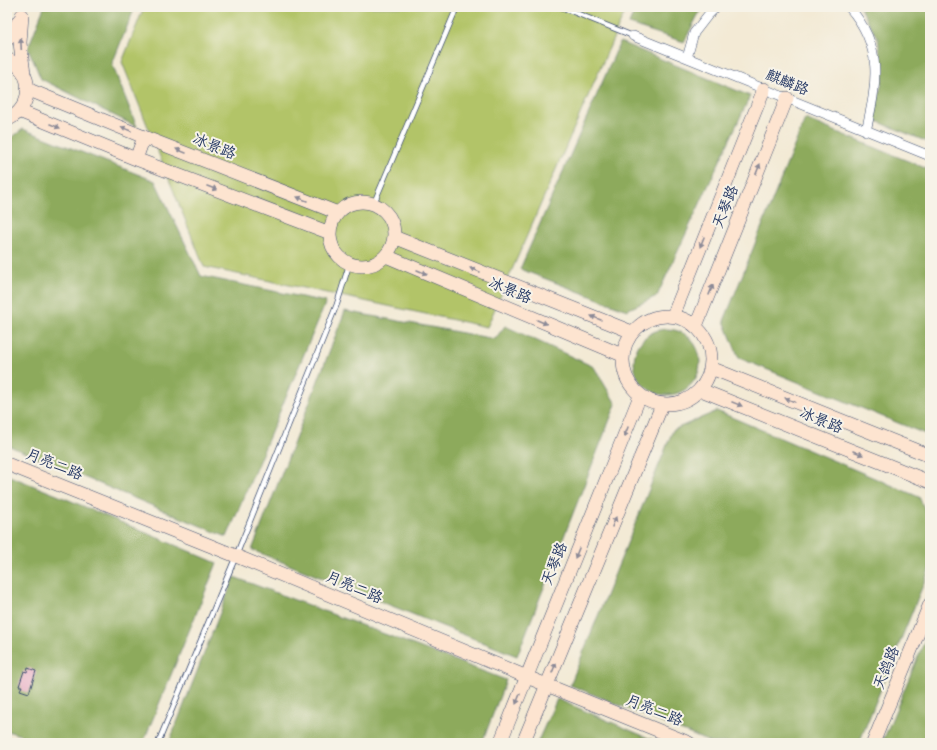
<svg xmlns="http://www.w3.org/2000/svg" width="937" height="750" viewBox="0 0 937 750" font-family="Mynerve,'LXGW WenKai TC',sans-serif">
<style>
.green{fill:#b2c467;stroke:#667a62}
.forest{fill:#8daa5c;stroke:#546c5d}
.building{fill:#e6a3c1}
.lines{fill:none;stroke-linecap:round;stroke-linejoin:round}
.lane-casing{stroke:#3b4b70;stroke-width:6}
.street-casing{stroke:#3b4b70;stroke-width:10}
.secondary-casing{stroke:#3b4b70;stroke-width:14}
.lane{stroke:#fff;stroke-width:4.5}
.street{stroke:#fff;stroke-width:9}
.secondary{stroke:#fde4d0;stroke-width:13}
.oneway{fill:#8c8a97}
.labels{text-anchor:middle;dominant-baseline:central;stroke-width:4;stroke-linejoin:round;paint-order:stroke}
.street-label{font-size:15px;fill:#1b2f5e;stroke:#f7f3e8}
</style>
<rect width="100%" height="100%" fill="#f7f3e8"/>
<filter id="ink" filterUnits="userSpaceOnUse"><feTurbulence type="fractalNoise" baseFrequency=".025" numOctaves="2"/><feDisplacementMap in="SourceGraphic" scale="8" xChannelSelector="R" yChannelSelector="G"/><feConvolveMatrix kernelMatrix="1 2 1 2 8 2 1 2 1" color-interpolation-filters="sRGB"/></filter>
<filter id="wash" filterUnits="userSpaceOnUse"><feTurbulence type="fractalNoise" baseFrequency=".012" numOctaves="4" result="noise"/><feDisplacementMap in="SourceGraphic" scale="16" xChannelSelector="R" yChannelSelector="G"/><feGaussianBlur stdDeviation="0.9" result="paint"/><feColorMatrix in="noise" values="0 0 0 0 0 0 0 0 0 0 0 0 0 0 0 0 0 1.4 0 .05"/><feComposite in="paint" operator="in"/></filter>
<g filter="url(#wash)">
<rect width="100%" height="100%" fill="#f3ead5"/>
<path class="green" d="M144,7H627L487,327L204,267L122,62Z"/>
<path class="forest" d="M44,7H135L112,64L137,127L41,79L28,48Z
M636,7H706L698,15L684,42L629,24Z
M860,7H930V143L874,120L883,76L878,39Z
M620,42L750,96L657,296L627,310L520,269Z
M805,119L930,170V436L739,358L724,321Z
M23,129L155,181L201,276L326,302L227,537L7,445V141Z
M345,311L495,339L505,326L594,367L616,404L517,656L252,550Z
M634 362a33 33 0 1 1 66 0a33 33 0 1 1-66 0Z
M717,411L919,497L930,521V568L859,743H712L570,685L673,430Z
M7,475L57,495L217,563L143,743H46L7,731Z
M234,577L506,680L482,743H169Z
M930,628V743H882Z
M557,699L660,743H537Z"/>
<g id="blocks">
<path class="building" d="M28,668L36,671L29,693L20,690L22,686H19L24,671L27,672Z"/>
</g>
</g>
<g filter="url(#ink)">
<use href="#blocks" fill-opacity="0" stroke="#3b4b70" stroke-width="1"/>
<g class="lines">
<defs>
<path id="lane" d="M561,7L633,36
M374,203L457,7
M158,743L236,556L337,304L349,265"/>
<path id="street" d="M849,7C884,47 877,84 866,131
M633,36L930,156
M687,58L694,33L708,15L716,7"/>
<path id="secondary" d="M22,15L20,43L24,74
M7,40L20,19
M7,59C35,71 34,107 7,120
M19,111L136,159L144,137L27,89
M144,137L338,213
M136,159L330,233
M330 234a32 32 0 1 1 64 0a32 32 0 1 1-64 0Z
M394,237L632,332
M386,256L622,355
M623 360a44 44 0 1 1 88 0a44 44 0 1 1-88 0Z
M673,316L764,89
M696,326L787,98
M711,368L930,456
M701,390L930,482
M7,464L236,556L527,677L689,743
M500,743L640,396
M523,743L662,405
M873,743L930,604"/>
</defs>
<use href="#lane" class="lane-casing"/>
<use href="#street" class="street-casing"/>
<use href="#secondary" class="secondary-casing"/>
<use href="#lane" class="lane"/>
<use href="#street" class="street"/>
<use href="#secondary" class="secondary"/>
</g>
<defs><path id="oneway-solid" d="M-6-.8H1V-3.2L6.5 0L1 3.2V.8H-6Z"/></defs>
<g class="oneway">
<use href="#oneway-solid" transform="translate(21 44) rotate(-93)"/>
<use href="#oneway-solid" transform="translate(55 126) rotate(22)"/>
<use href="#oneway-solid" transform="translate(126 129) rotate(-158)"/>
<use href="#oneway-solid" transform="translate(181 151) rotate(-158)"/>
<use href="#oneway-solid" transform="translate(758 169) rotate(-68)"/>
<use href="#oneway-solid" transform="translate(212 188) rotate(21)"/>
<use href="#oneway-solid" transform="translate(302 199) rotate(-158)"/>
<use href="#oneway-solid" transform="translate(702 242) rotate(112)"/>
<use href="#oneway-solid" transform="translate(475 270) rotate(-158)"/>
<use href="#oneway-solid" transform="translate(422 272) rotate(23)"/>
<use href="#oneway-solid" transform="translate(711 290) rotate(-68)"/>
<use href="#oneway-solid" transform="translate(596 318) rotate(-158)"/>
<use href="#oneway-solid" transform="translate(542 322) rotate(23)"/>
<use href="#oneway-solid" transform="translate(790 400) rotate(-158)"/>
<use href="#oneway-solid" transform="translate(737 404) rotate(22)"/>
<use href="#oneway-solid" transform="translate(626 432) rotate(112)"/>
<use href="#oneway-solid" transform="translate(858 453) rotate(22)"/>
<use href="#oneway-solid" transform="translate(614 522) rotate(-68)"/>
<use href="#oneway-solid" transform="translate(577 553) rotate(112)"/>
<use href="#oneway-solid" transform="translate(554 668) rotate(-68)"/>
<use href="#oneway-solid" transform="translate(518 699) rotate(112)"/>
</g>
</g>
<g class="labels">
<g class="street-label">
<text transform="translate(787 83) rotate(22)">麒麟路</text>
<text transform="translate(214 147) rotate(22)">冰景路</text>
<text transform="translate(726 207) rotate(-68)">天琴路</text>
<text transform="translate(510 291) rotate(23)">冰景路</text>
<text transform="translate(821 421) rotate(22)">冰景路</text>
<text transform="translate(54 465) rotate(22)">月亮二路</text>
<text transform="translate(555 564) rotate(-68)">天琴路</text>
<text transform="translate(354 588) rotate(23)">月亮二路</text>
<text transform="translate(887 668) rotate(-68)">天鸽路</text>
<text transform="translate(654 711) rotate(22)">月亮二路</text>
</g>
</g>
<rect width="937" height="750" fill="none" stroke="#f7f3e8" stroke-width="24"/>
</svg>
